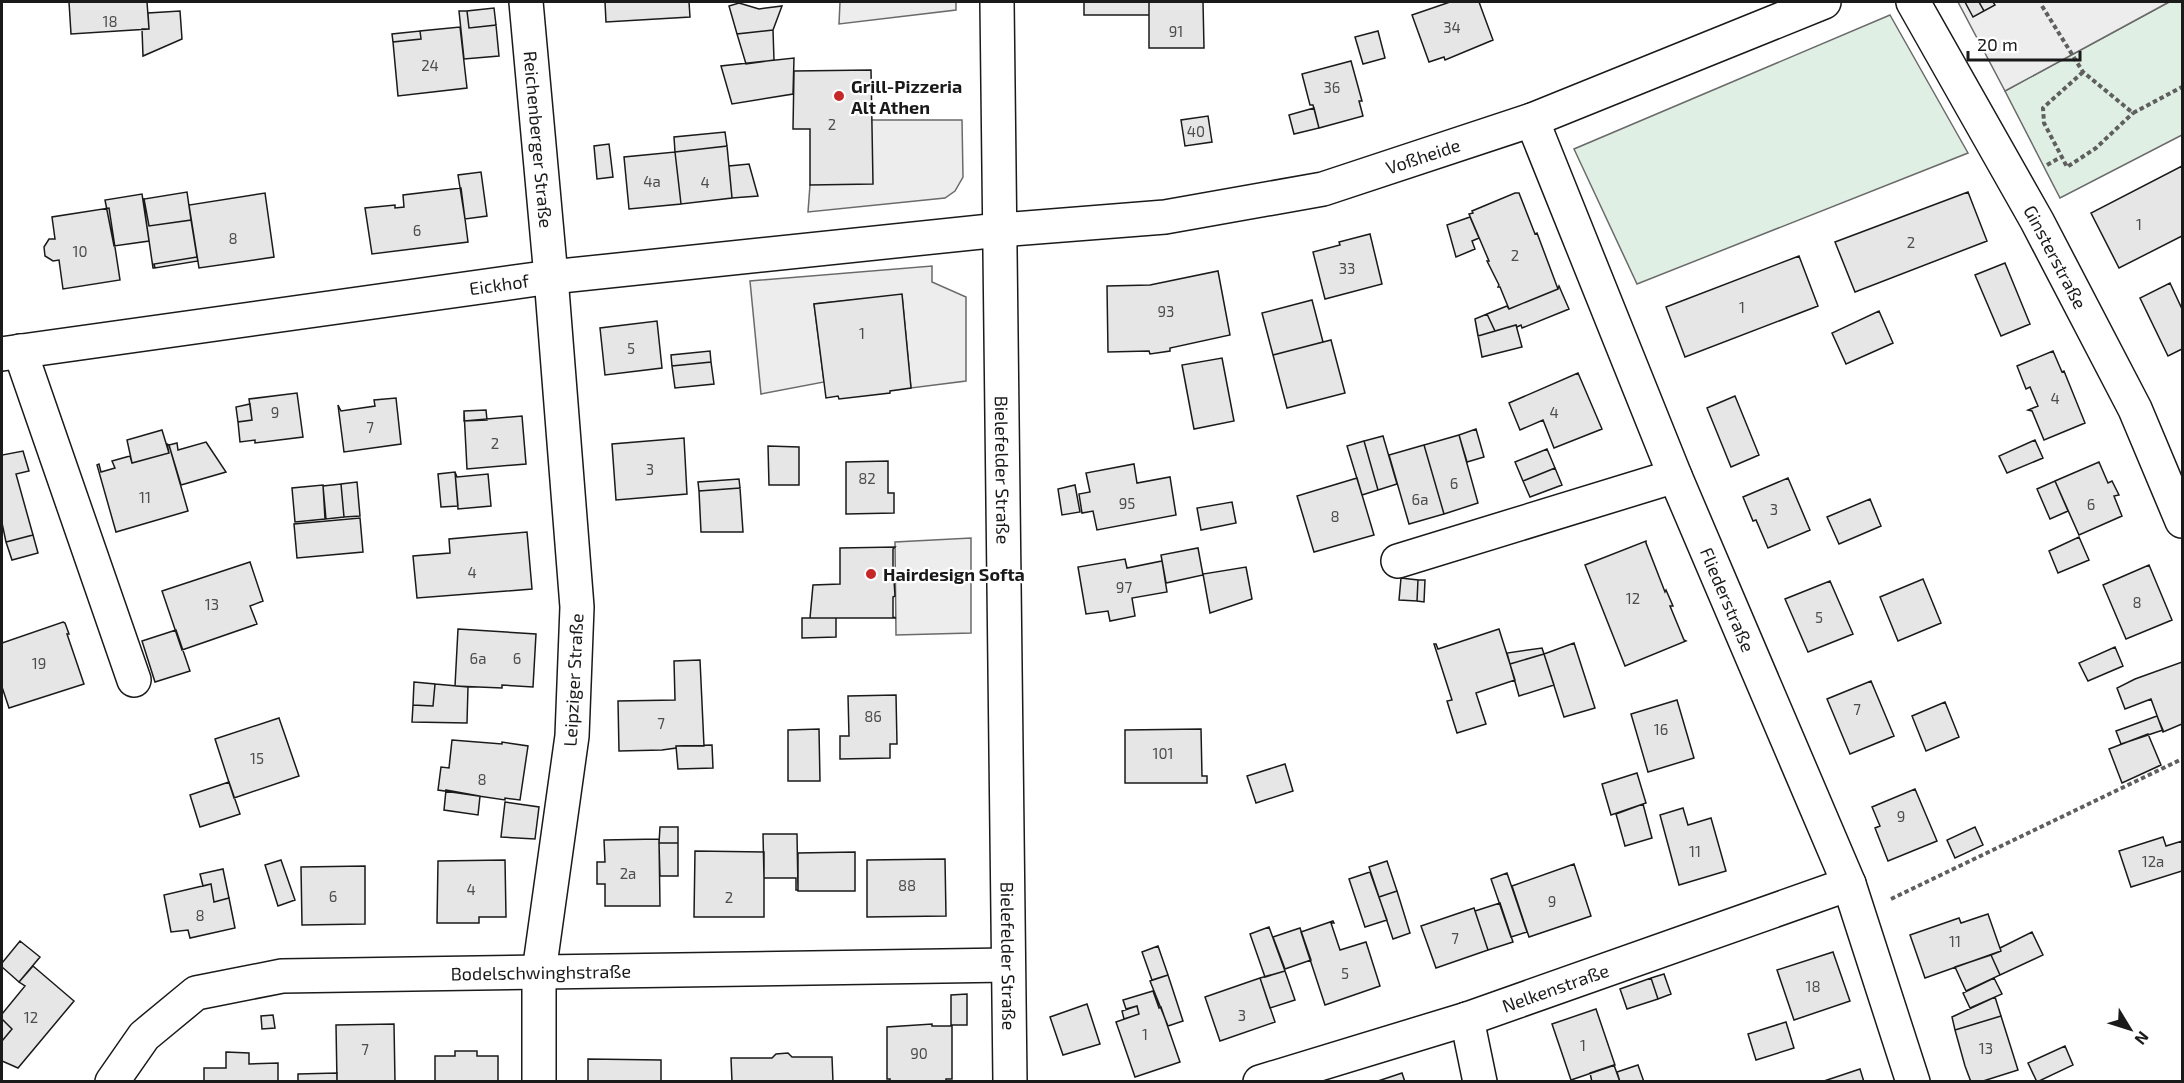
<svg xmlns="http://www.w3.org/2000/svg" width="2184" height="1083" viewBox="0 0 2184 1083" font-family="'Exo 2',sans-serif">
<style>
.green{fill:#e0efe3;stroke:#6a6a6a;stroke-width:1.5}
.parking{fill:#ededed;stroke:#6a6a6a;stroke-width:1.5}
.building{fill:#e6e6e6;stroke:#1a1a1a;stroke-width:1.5}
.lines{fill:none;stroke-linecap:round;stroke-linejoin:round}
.minor-casing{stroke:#1a1a1a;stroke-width:36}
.major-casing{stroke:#1a1a1a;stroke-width:36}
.path{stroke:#5f5f5f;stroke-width:4;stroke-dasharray:4.5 3;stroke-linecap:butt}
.minor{stroke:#fff;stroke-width:33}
.major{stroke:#fff;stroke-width:33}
.poi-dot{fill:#c62828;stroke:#fff;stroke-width:2}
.labels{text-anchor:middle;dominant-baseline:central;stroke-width:4.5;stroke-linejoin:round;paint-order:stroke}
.number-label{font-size:15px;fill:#4d4d4d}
.poi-label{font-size:18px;font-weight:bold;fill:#1a1a1a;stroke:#fff;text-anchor:start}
.street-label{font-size:18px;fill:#1a1a1a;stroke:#fff}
</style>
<rect width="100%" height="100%" fill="#fff"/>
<path class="green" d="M2169,2H2182V135L2060,198L2005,91Z
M1890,15L1968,153L1637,284L1574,149Z"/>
<path class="parking" d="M840,2H956V10L839,24Z
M1958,2H2169L2005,91Z
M871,120H962L963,177L955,191L945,198L808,212L810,185Z
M932,266V282L966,297V381L911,388L902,295L814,304L824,382L761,394L750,281Z
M971,538V633L896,635L895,542Z"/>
<path class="building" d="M69,2H147L149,29L71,34Z
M605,2H689L690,17L606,22Z
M1084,2H1149V15H1084Z
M1149,2H1203L1204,48H1149Z
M1450,2H1479L1493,40L1445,60L1444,57L1429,62L1412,15Z
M1965,2H1979L1984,11L1973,17Z
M1979,2H1993L1995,5L1984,11Z
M739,3L759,9L782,6L773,30L737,34L729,6Z
M494,8L496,25L469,28L467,11Z
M180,11L182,39L143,56L142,29H149L148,13Z
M459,11H467L469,28L496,25L499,56L464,59Z
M460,27L467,88L398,96L393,42L421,39L420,31Z
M773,30L774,60L746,64L737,34Z
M420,31L421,39L393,42L392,34Z
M1378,31L1385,58L1363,64L1355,37Z
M794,58L793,94L732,104L721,66Z
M1351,61L1362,101H1359L1363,116L1319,128L1313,105H1310L1302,74Z
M871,70L873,184L810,185V129H793L794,71Z
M1314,108L1319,128L1294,134L1289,115Z
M1208,116L1212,142L1185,146L1181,120Z
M725,132L727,146L675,152L674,137Z
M609,144L613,177L597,179L594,146Z
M727,146L732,198L681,204L675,152Z
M675,152L681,204L629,209L624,157Z
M749,164L758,196L732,198L729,166Z
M2182,166V236L2119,268L2091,213Z
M481,172L487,216L465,219L458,175Z
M461,188L468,242L372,254L365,208L395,205V208L404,207L403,195Z
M187,192L191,220L149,226L144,199Z
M1968,192L1987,241L1855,292L1835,242Z
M265,193L274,257L199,268L189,205Z
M1515,193H1519L1535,234L1537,233L1558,289L1509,309L1500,287H1498L1499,285L1487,261H1489L1469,214L1473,213L1472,211Z
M142,194L149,241L114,246L105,200Z
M143,199H144L149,226L191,220L197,257L154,264L155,268H153Z
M109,208L120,280L63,289L59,260L53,261L45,256L44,247L49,239H55L52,217Z
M1470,217L1479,238L1472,241L1475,249L1456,257L1447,225Z
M1370,234L1382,284L1325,299L1313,252L1340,245L1339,242Z
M1799,256L1818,306L1685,357L1666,307Z
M197,257L198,261L155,268L154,264Z
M2005,263L2030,324L2001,336L1975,275Z
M1218,271L1230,335L1170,348V351L1150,354L1149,351L1108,352L1107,286L1150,285Z
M2170,283L2182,309V349L2168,356L2140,298Z
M1559,286L1569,309L1522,328L1521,325L1517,327L1516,325L1495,331L1487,314L1507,306L1509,309L1558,289Z
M902,294L911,388L890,391V393L839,399L838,396L826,398L814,304Z
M1312,300L1323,342L1273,355L1262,313Z
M1879,311L1893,343L1846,364L1832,333Z
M1487,314L1495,331L1478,336L1475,319Z
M1475,319L1478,336L1516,325L1522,347L1482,357Z
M657,321L662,368L605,375L600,328Z
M1331,340L1345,393L1287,408L1273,355Z
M710,351L711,362L672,366L671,355Z
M2053,351L2062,372L2064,371L2085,423L2044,440L2032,411L2028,410L2038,406L2030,387L2026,389L2017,366Z
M1222,358L1234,421L1194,429L1182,365Z
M711,362L714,384L675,388L672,366Z
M1578,373L1602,429L1554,448L1543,420L1520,430L1509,403Z
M297,393L303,437L255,443V440L240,442L238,422L252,420L249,399Z
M1735,396L1759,455L1731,467L1707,408Z
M396,398L401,444L344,452L338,405L341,411L375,406L374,400Z
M250,404L252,420L238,422L236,407Z
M486,410L487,420L464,421V411Z
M464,411V421L522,416L526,464L467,469Z
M1476,429L1484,457L1467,462L1459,435Z
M162,430L169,453L132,463L127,440Z
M1459,435L1478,503L1444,514L1424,445Z
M1383,436L1397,484L1378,490L1364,441Z
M684,438L687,494L616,500L612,444Z
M2035,440L2043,458L2007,473L1999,456Z
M1364,441L1378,490L1362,495L1347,446Z
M206,442L226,472L181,485L169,445L177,443L178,450Z
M167,444L169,445L188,511L116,532L97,465L99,464L101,472L115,468L112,461L130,456L132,463L169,453Z
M1424,445L1444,514L1409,524L1389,455Z
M768,446L799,447V485H769Z
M1547,449L1555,468L1523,481L1515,462Z
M23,451L29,471L16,474L33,535L6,542L2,523V455Z
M888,461V493H894V513L846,514V462Z
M2099,462L2108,483L2112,481L2119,495L2114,496L2122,516L2079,535L2055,481Z
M1134,464L1137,483L1170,477L1176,515L1097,530L1093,511L1082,513L1079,494L1090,492L1086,473Z
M1555,468L1562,485L1530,497L1523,481Z
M455,472L458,506L441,507L438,474Z
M455,472L457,477L488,474L491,506L458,509Z
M1357,478L1374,535L1314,552L1297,496Z
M1788,478L1810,530L1768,548L1756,520L1753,521L1743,497Z
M739,479L740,488L699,491L698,482Z
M2055,481L2068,511L2050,519L2037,489Z
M357,482L360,516L344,517L341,484Z
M341,484L344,517L326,519L323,486Z
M323,485L325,519L295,522L292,488Z
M1075,485L1080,512L1062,515L1058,489Z
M740,488L743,532H701L699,491Z
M1870,499L1881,526L1839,544L1827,517Z
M1232,502L1236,523L1201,530L1197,508Z
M360,518L363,552L297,558L294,524Z
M527,532L532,589L417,598L413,556L450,553L449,539Z
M33,535L38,553L12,560L6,542Z
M2079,537L2089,560L2058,573L2049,551Z
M1646,541V543L1665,592L1666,590L1673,606H1670L1684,640L1686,641L1625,666L1585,565Z
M895,547L893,549V580H894L895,596L893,597V617L896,618H810L813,585L840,584V548Z
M1198,548L1203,575L1166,583L1161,555Z
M1125,559L1127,568L1162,561L1167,592L1132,598L1135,616L1110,621L1108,611L1086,614L1078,567Z
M250,562L263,601L250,606L257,624L182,650L162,591Z
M2149,565L2172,620L2126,639L2103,585Z
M1246,567L1252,599L1210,613L1203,574Z
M1401,578L1418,580L1417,601L1399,600Z
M1923,579L1941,623L1898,641L1880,597Z
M1418,580H1425L1424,602L1417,601Z
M1830,581L1853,634L1808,652L1785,599Z
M802,618H836V637L802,638Z
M63,622L65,623L69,634H67L84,684L9,708L2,687V643Z
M458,629L536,634L533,687L502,685V688L455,686Z
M1499,629L1515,680L1476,693L1486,724L1457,733L1447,701L1452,700L1434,644H1436L1438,649Z
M176,630L190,671L155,682L142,641Z
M1574,643L1595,708L1564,717L1544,654Z
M2115,647L2123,666L2088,681L2079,663Z
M1542,648L1544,654L1510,664L1507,653Z
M1544,654L1554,685L1519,696L1510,664Z
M700,660L704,746H676V748L662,750L619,751L618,701L675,700L674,661Z
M2182,662V724L2163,732L2151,699L2125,709L2117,688L2135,679Z
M1871,681L1894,736L1850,754L1827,699Z
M414,682L435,684L433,706L413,705Z
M435,684L468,687L467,723L412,722L413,705L433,706Z
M896,695L897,744H890V758L840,759V736H849L848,696Z
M1677,700L1694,758L1648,772L1631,714Z
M1945,702L1959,737L1926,751L1912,716Z
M2157,716L2163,730L2121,744L2116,731Z
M279,718L299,776L234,798L215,739Z
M819,729L820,781H788V730Z
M1201,729L1202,776H1207V783H1125V730Z
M2148,734L2161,765L2122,783L2109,749Z
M452,740L502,744V742L528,746L520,800L505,798V800L438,790L441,767L449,768Z
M712,745L713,768L678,769L676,746Z
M1285,764L1293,791L1256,803L1247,776Z
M1637,773L1646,803L1611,815L1602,784Z
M229,782L240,814L200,827L190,795Z
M1915,789L1937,841L1888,861L1875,828L1880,826L1872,807Z
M446,790L480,796L478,815L444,810Z
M505,802L539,807L535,839L501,837Z
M1643,804L1652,838L1625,846L1616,814Z
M1683,808L1688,825L1711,818L1726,871L1679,885L1660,815Z
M660,827H678V843H659Z
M1975,827L1983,845L1955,858L1947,840Z
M763,834H797L798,890H796V878H764Z
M2163,837L2166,846L2182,841V871L2131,887L2119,851Z
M659,839L660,906H605V884H597V862H605L604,840Z
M659,843H678V876H660Z
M695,851L764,852V917H694Z
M855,852V891H798V853Z
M945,859L946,916L867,917V860Z
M281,860L295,900L278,906L265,865Z
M505,860L506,917H479V923H437L438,861Z
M1387,861L1397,891L1379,897L1369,867Z
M1574,864L1591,916L1529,937L1512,886Z
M365,866V924L302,925L301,867Z
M223,869L229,898L214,902L211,884L203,886L200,874Z
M1370,872L1387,920L1365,927L1349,879Z
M1507,873L1527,932L1511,937L1491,879Z
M211,884L214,902L229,898L235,928L190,938L188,930L171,932L164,895Z
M1397,891L1410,933L1393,939L1379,897Z
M1500,903L1513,942L1488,950L1475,911Z
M1474,908L1488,950L1436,968L1421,926Z
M1988,914L2001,951L1925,978L1910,935L1959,918L1961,923Z
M1333,921L1334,923H1331L1340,950L1366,942L1380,986L1325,1005L1301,932Z
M1269,927L1285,971L1265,977L1250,934Z
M1300,928L1311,960L1285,969L1273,937Z
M2032,932L2043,955L2000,975L1991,955L2001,951L2000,948Z
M20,941L40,957L19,982L2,967V963Z
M1158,946L1168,975L1152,980L1142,952Z
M1833,952L1850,1001L1794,1020L1777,970Z
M1991,955L2000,975L1966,991L1955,967Z
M33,966L74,1001L18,1068L2,1061V1041L12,1029L2,1019V1014L25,986L19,982Z
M1285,971L1295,1000L1270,1008L1260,978Z
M1664,974L1671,994L1658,999L1651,978Z
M1168,975L1183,1021L1168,1026L1150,981Z
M1260,978L1275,1022L1220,1041L1205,997Z
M1651,978L1658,999L1627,1009L1620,989Z
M1994,978L2002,994L1970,1008L1963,993Z
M1153,991L1159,1008L1161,1007L1180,1062L1135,1077L1116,1022L1139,1014L1137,1006L1126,1009L1123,1000Z
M967,994V1025H951V995Z
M1995,997L2001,1016L1955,1030L1952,1017Z
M1087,1004L1100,1044L1063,1055L1050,1017Z
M1137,1006L1139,1014L1124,1019L1122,1011Z
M1596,1009L1615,1065L1571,1080L1552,1024Z
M273,1015L275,1028L262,1029L261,1016Z
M2001,1016L2018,1070L1980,1082H1971L1965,1066L1955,1030Z
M2,1019L12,1029L2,1041Z
M1786,1022L1794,1048L1756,1060L1748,1034Z
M394,1024L395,1082H337L336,1025Z
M932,1024V1026H952V1079H946V1082H890V1079H887V1027Z
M2065,1046L2073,1065L2037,1082L2028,1063Z
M455,1051H477V1056H498V1082H435V1056H455Z
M226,1052L249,1053V1064L278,1063V1082H204V1068H226Z
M788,1053L792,1057H832L833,1082H732L731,1058H772L776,1054Z
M588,1059L661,1060V1082H588Z
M1614,1065L1620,1082H1592L1590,1073Z
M1638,1065L1644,1082H1620L1617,1072Z
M1860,1069L1864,1082H1821Z
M337,1073V1082H298V1074Z
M1402,1073L1405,1082H1375Z"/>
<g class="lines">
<defs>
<g id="minor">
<path id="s1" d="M526,2L551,277L577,607L572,736L539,972V1082"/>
<path id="s2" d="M1913,2L2037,221L2135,409L2182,521"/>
<path id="s3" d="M1532,120L1675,476L1849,884L1913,1082"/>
<path d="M20,351L134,680"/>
<path id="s4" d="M2,354L551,277L1000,230L1165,217L1323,189L1532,120L1824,2"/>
<path d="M1398,561L1675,476"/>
<path d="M1467,1019L1480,1082"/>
<path id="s5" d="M112,1082L144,1036L196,993L282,976L1008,965"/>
<path id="s6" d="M1260,1082L1467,1019L1849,884"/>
</g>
<g id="major">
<path id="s7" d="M997,2L1010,1082"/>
</g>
</defs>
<use href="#minor" class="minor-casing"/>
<use href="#major" class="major-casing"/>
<path class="path" d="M2042,6L2083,72L2133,113L2182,87
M2083,72L2043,108L2044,123L2067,167L2096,148L2133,113
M2047,165L2061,157
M1891,899L2182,759"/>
<use href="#minor" class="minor"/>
<use href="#major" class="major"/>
</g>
<g class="poi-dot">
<circle cx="839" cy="96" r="6"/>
<circle cx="871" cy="574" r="6"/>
</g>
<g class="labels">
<g class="number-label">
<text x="110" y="21">18</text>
<text x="1452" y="27">34</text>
<text x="1176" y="31">91</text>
<text x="430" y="65">24</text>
<text x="1332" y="87">36</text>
<text x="832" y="124">2</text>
<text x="1196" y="131">40</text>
<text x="652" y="181">4a</text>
<text x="705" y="182">4</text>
<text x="2139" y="224">1</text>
<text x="417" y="230">6</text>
<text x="233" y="238">8</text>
<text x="1911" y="242">2</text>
<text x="80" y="251">10</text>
<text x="1515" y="255">2</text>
<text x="1347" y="268">33</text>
<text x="1742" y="307">1</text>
<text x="1166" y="311">93</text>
<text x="862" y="333">1</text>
<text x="631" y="348">5</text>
<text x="2055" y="398">4</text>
<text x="275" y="412">9</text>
<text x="1554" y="412">4</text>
<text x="370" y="427">7</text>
<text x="495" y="443">2</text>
<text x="650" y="469">3</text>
<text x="867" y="478">82</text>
<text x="1454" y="483">6</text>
<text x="145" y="497">11</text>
<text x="1420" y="499">6a</text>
<text x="1127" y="503">95</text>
<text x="2091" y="504">6</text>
<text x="1774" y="509">3</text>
<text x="1335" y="516">8</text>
<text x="472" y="572">4</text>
<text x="1124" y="587">97</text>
<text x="1633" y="598">12</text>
<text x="2137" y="602">8</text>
<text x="212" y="604">13</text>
<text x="1819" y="617">5</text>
<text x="478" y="658">6a</text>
<text x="517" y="658">6</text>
<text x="39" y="663">19</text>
<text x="1857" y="709">7</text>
<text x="873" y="716">86</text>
<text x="661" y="723">7</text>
<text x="1661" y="729">16</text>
<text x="1163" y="753">101</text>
<text x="257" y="758">15</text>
<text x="482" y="779">8</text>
<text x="1901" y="816">9</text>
<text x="1695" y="851">11</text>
<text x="2153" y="861">12a</text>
<text x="628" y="873">2a</text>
<text x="907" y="885">88</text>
<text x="471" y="889">4</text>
<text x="333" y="896">6</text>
<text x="729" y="897">2</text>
<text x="1552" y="901">9</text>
<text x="200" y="915">8</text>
<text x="1455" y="938">7</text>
<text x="1955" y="941">11</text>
<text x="1345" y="973">5</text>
<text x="1813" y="986">18</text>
<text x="1242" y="1015">3</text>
<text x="31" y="1017">12</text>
<text x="1145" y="1034">1</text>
<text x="1583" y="1045">1</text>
<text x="1986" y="1048">13</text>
<text x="365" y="1049">7</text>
<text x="919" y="1053">90</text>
</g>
<g class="poi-label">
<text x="851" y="86">Grill-Pizzeria<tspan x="851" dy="21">Alt Athen</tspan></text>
<text x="883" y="574">Hairdesign Softa</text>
</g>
<g class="street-label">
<text stroke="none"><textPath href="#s1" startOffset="138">Reichenberger Straße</textPath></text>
<text stroke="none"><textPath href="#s4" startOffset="1437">Voßheide</textPath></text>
<text stroke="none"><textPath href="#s2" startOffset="292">Ginsterstraße</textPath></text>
<text stroke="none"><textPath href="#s4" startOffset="502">Eickhof</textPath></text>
<text stroke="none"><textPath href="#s7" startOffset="468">Bielefelder Straße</textPath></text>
<text stroke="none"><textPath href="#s3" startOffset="518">Fliederstraße</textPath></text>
<text transform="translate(573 680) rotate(-87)">Leipziger Straße</text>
<text stroke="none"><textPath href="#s7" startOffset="954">Bielefelder Straße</textPath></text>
<text stroke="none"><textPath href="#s5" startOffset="470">Bodelschwinghstraße</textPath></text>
<text stroke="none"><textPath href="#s6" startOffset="310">Nelkenstraße</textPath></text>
</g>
</g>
<rect width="2184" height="1083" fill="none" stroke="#1a1a1a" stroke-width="6"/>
<g transform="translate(2130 1029) rotate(128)" stroke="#ffffff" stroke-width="4.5" paint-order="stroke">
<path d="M0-4.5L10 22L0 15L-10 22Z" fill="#1a1a1a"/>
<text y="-9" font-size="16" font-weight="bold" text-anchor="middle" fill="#1a1a1a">N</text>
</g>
<path d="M1968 51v9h112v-9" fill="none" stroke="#1a1a1a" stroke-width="3"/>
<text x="1977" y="51" font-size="18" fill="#1a1a1a" stroke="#ffffff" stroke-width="4.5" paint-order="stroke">20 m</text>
</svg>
